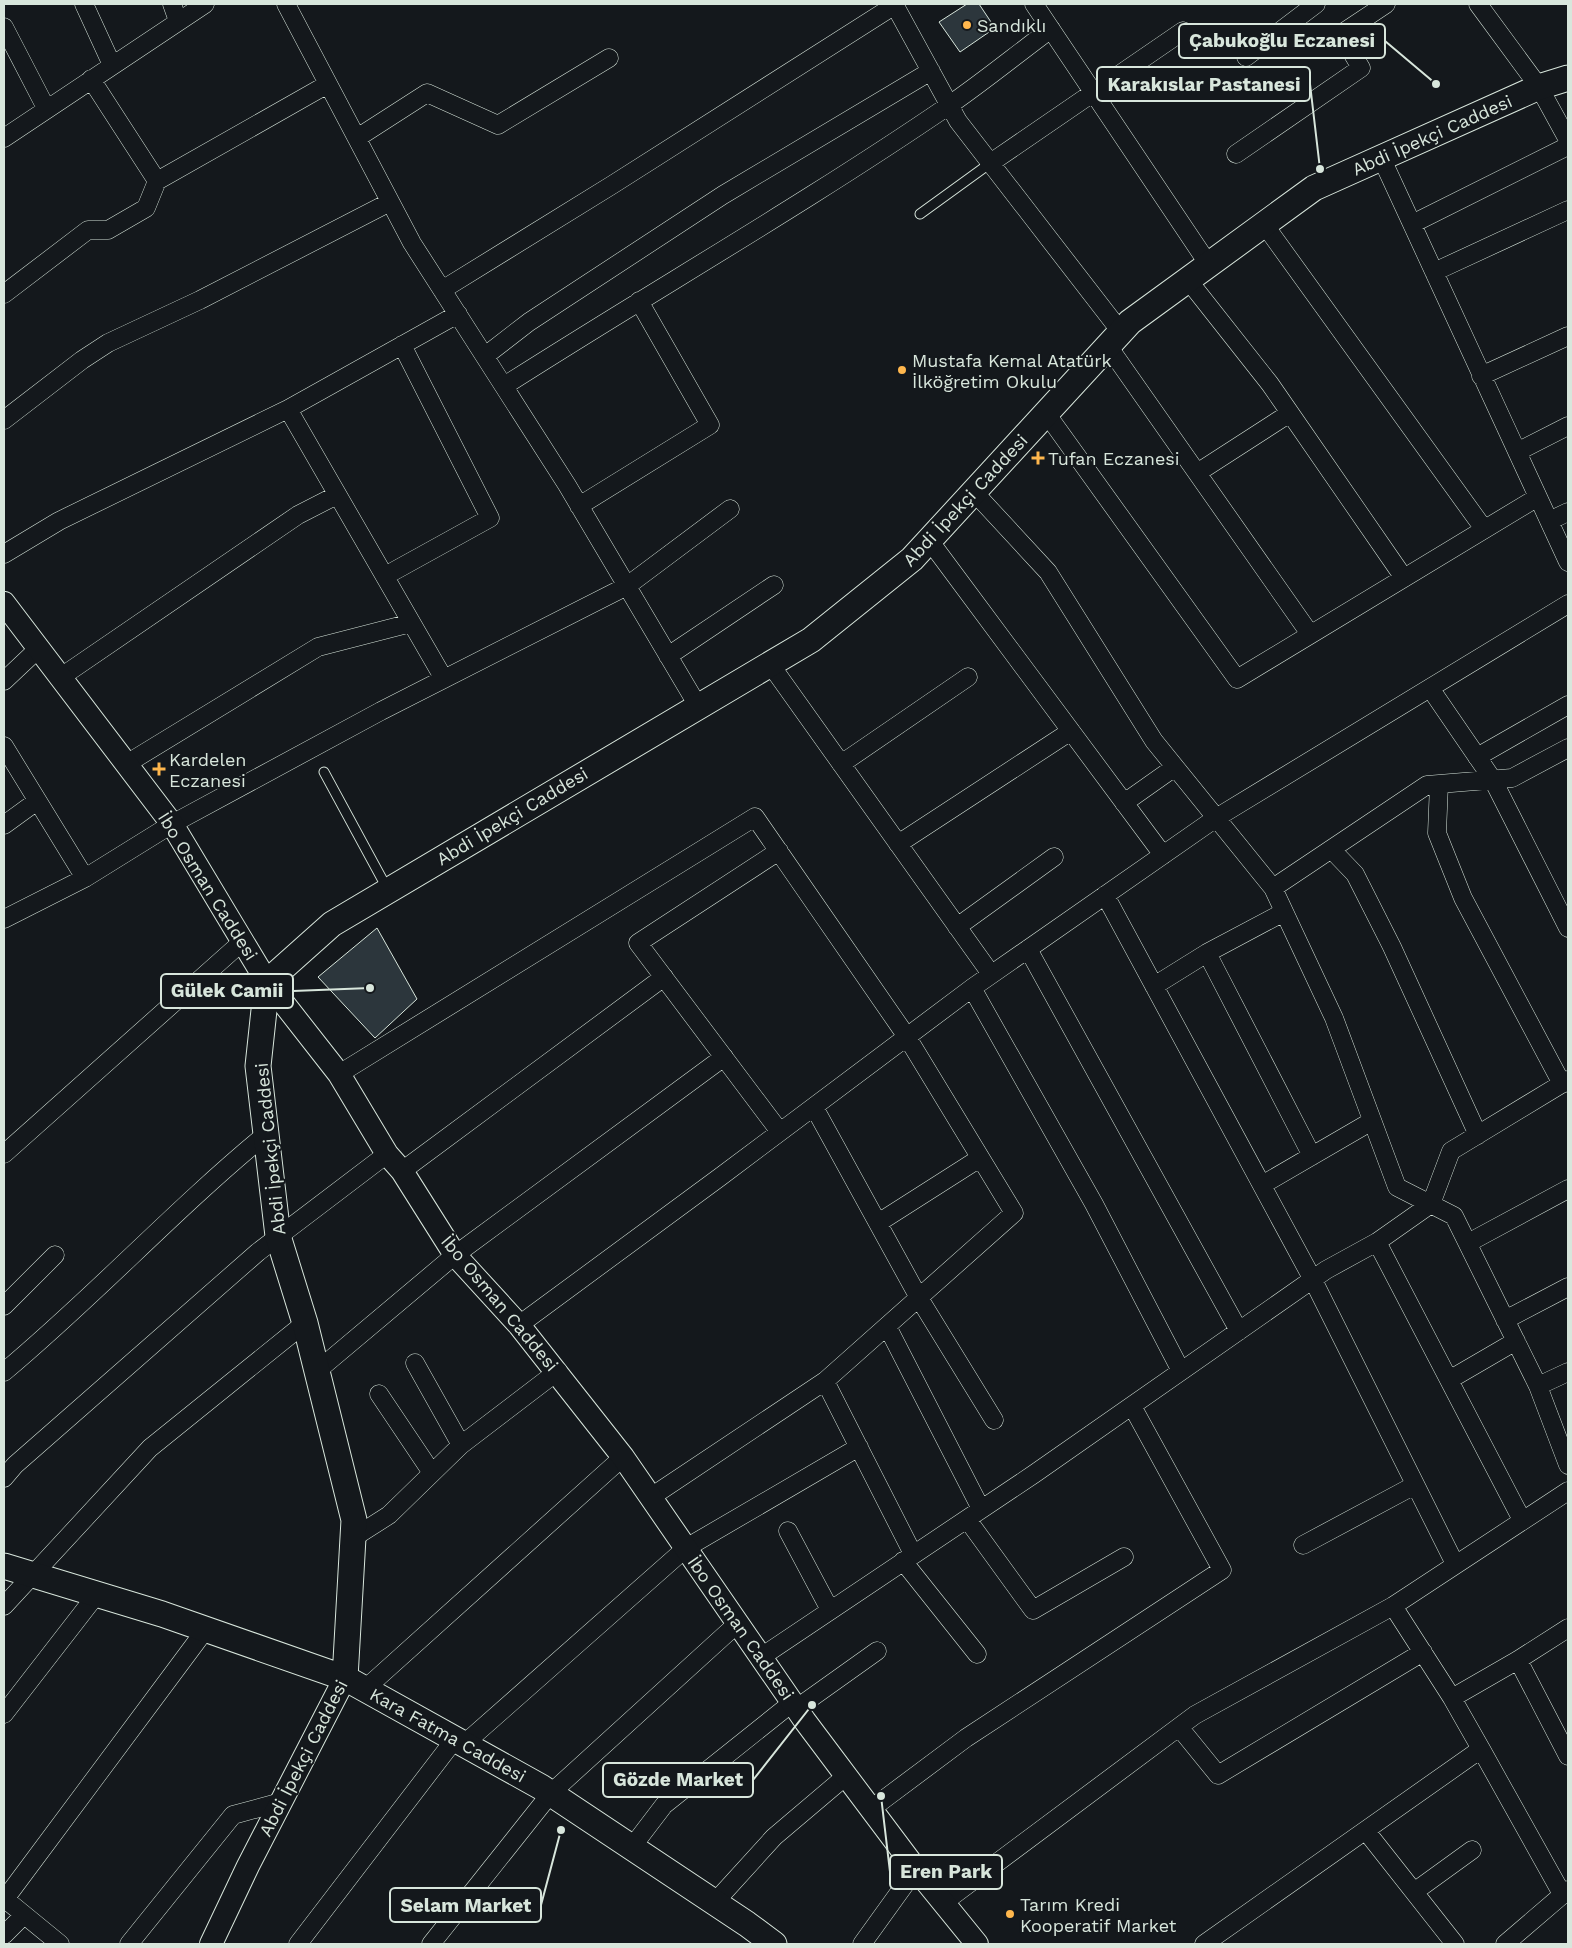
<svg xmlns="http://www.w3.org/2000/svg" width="1572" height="1948" viewBox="0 0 1572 1948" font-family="'Work Sans',sans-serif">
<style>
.building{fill:#2c363c;stroke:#d8e6dc}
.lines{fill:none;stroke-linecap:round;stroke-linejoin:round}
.service-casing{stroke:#d8e6dc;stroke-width:11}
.minor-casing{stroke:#d8e6dc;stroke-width:19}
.tertiary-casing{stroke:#d8e6dc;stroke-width:24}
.secondary-casing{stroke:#d8e6dc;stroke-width:27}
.service{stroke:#14181c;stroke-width:9}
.minor{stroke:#14181c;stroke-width:18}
.tertiary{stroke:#14181c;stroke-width:22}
.secondary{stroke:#14181c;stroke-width:25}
.poi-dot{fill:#ffb74d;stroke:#14181c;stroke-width:2}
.labels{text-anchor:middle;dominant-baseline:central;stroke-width:4;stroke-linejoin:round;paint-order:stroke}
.poi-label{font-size:18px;fill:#d8e6dc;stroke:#14181c;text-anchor:start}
.street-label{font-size:18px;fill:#d8e6dc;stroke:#14181c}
.leader{fill:none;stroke:#d8e6dc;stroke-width:2}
.callout-dot{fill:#d8e6dc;stroke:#14181c;stroke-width:2}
.callout{fill:#14181c;stroke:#d8e6dc;stroke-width:2}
.callout-label{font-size:19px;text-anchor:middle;font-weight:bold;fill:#d8e6dc}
</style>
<rect width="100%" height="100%" fill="#14181c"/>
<path class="building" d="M967,4H979L995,28L960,52L939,22Z
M377,928L417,999L375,1038L318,977Z"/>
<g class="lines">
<defs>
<path id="service" d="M920,214L989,164
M324,772L388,890"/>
<path id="minor" d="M84,4L112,65
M172,4L178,21
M286,4L412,243L567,485L698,706
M894,4L958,121L1121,332
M1034,4L1209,265
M1478,4L1539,87L1568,140
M4,27L46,108
M1246,57L1316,4
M91,79L157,181L328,84
M4,138L205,4
M357,138L427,93L498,125L609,58
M1236,154L1361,68L1341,34L1386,4
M1381,157L1568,562
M989,164L1183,31
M1264,224L1484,529
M1412,224L1568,146
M1434,272L1568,210
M1188,280L1270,384L1404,578
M442,290L612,185L895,5
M4,294L88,230H108L146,208L157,181
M1108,346L1310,634
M485,356L529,322L723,195L931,71
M1481,376L1568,336
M504,386C651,292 803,205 948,106C983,82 1017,54 1051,29
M288,409L444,679
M1046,413L1237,679L1538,497
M4,420L82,360L108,343L200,300L390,202
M1517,452L1568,426
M1197,473L1290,413
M974,492L1048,572L1154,741L1273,888L1334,1018L1397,1187L1454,1216L1538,1386L1568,1465
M579,506L710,425L639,301
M1549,521L1568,512
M929,540L1163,855
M4,554L59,521L288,409L458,314
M385,576L490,518L402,345
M668,656L774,585
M770,664L991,974
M61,677L298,515L337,495
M4,681L39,648
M1430,688L1493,780L1568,928
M4,746L85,878
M1477,757L1568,705
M128,763L318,647L411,623
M841,764L968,677
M1439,784L1437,833L1463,898L1562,1084
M1124,803L1175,767
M4,825L37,801
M898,844L1071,731
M1331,849L1355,874L1392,947L1478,1135
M779,851L638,943L780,1132
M1273,888L1427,785L1512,778L1568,748
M1105,895L1313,1280L1455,1564
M4,919L85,878L172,824L381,711L627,586L730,509
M957,927L1054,857
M1028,949L1239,1331
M1207,953L1312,1156
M1154,986L1207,953L1284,912
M972,988L1094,1204L1181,1371
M339,1074L755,817L907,1037L1014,1213L825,1381L651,1497
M814,1107L919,1298L994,1420
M4,1154L243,941
M402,1171L664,977
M1262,1185L1372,1121
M878,1223L980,1158
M1377,1242L1522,1520
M1468,1243L1568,1189
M4,1306L55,1255
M1505,1320L1568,1287
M519,1325L720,1177L972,988L1216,818L1568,604
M887,1326L981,1509
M415,1363L461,1445
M317,1371L455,1255L724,1057
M4,1372C94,1297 174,1210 265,1135
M1449,1380L1516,1341
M825,1381L913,1554
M1538,1386L1568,1372
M379,1394L432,1473
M4,1478L15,1465L258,1252L387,1154
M967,1519L1033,1610L1124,1557
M788,1531L830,1610
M353,1538L389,1515L461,1445L558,1371
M1303,1545L1415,1485
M903,1561L977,1654
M4,1606L150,1448L305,1323
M761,1657L1034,1474L1326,1270L1377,1242L1431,1204L1451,1151L1568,1080
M1518,1660L1568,1756
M365,1689L623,1457
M1452,1698L1518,1660L1568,1628
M797,1708L877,1651
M4,1714L97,1594
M1179,1727L1218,1775L1423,1652
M464,1744L686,1548L859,1447
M1481,1749L1562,1894
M871,1809L966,1738L1222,1570L1132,1406
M1366,1831L1455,1944
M632,1847L664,1805L793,1702
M1414,1892L1472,1850
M715,1902L774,1837L846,1776
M943,1903L1195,1715L1393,1606L1568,1491
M4,1935L24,1915
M60,1944L5,1899L206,1629
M129,1944L233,1815L281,1802
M298,1944L455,1739
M431,1944L551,1793L738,1623
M862,1944L916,1869
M1204,1944L1481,1749L1452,1698L1393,1606
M1505,1944L1568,1890"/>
<path id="tertiary" d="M4,603L172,824L267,982L339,1074L387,1154L402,1171L455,1255L519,1325L623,1457L805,1721L916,1869L977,1944
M211,1944L248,1866L345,1678"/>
<path id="secondary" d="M4,1566L162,1614L345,1678L541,1787L747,1924L774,1944
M345,1678L354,1520L305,1323L278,1236L258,1066L267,982L332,924L811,640L912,559L1130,322L1314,188L1539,87L1568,78"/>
</defs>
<use href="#service" class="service-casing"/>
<use href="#minor" class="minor-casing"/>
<use href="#tertiary" class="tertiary-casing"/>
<use href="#secondary" class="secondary-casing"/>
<use href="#service" class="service"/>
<use href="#minor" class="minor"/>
<use href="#tertiary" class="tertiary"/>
<use href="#secondary" class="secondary"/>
</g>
<g class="poi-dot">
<circle cx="967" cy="25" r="5"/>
<circle cx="902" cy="370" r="5"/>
<path d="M1035.5 450.5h5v5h5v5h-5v5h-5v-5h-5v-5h5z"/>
<path d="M156.5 761.5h5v5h5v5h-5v5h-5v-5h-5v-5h5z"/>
<circle cx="1010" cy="1914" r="5"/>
</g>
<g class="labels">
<g class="poi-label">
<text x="977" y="25">Sandıklı</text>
<text x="912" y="360">Mustafa Kemal Atatürk<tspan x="912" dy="21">İlköğretim Okulu</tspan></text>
<text x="1048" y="458">Tufan Eczanesi</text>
<text x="169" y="759">Kardelen<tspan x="169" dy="21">Eczanesi</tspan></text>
<text x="1020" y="1904">Tarım Kredi<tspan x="1020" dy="21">Kooperatif Market</tspan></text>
</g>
<g class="street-label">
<text transform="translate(1432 135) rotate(-24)">Abdi İpekçi Caddesi</text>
<text transform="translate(965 500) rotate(-47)">Abdi İpekçi Caddesi</text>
<text transform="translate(512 816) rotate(-31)">Abdi İpekçi Caddesi</text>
<text transform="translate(208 886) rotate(58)">İbo Osman Caddesi</text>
<text transform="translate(270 1149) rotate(-96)">Abdi İpekçi Caddesi</text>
<text transform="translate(500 1303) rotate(50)">İbo Osman Caddesi</text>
<text transform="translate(741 1628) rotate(55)">İbo Osman Caddesi</text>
<text transform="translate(448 1735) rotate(29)">Kara Fatma Caddesi</text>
<text transform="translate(303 1758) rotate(-63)">Abdi İpekçi Caddesi</text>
</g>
</g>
<path class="leader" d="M1436 84L1385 41M1320 169L1310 84M370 988L293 991M812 1705L753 1780M881 1796L890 1872M561 1830L541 1905"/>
<g class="callout-dot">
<circle cx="1436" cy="84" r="5"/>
<circle cx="1320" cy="169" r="5"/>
<circle cx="370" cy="988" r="5"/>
<circle cx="812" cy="1705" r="5"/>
<circle cx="881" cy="1796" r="5"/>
<circle cx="561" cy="1830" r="5"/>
</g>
<g class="callout">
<rect x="1179" y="24" width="206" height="34" rx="5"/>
<rect x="1097" y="67" width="213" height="34" rx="5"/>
<rect x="161" y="974" width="132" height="34" rx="5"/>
<rect x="603" y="1763" width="150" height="34" rx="5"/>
<rect x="890" y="1855" width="112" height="34" rx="5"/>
<rect x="390" y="1888" width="151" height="34" rx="5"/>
</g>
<g class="callout-label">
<text x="1282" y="47">Çabukoğlu Eczanesi</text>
<text x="1204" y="91">Karakıslar Pastanesi</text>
<text x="227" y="997">Gülek Camii</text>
<text x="678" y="1786">Gözde Market</text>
<text x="946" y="1878">Eren Park</text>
<text x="466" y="1912">Selam Market</text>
</g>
<rect width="1572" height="1948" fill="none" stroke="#d8e6dc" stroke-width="10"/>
</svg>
